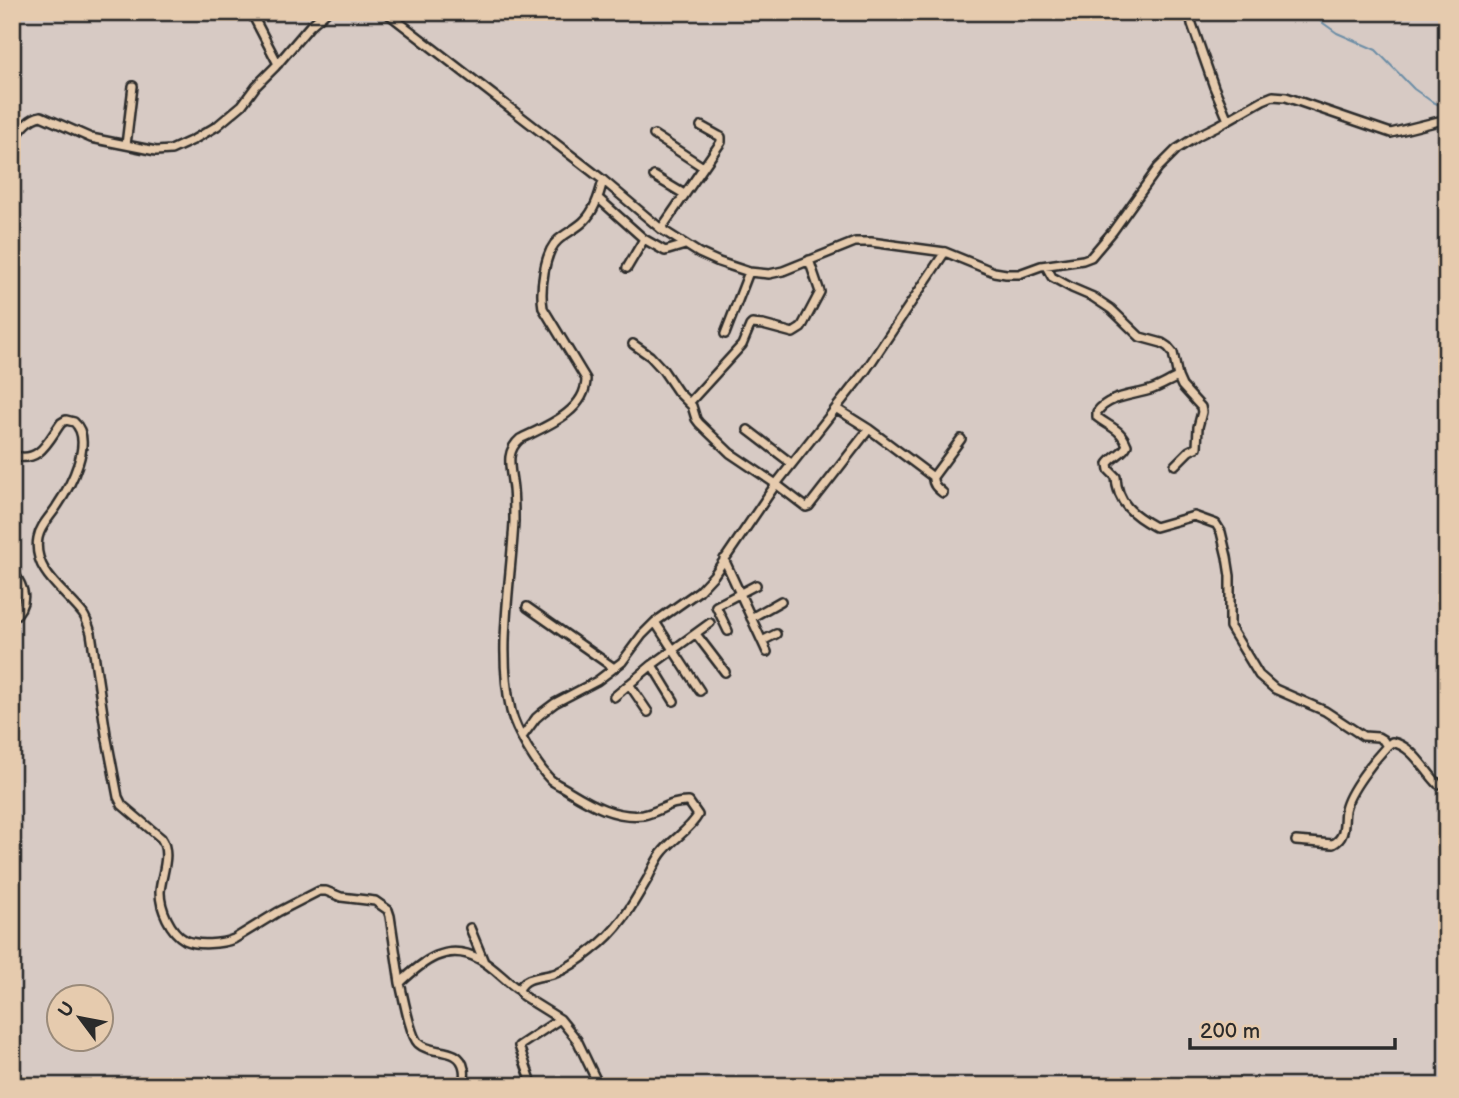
<svg xmlns="http://www.w3.org/2000/svg" width="1459" height="1098" viewBox="0 0 1459 1098" font-family="'Balsamiq Sans',sans-serif">
<style>
.lines{fill:none;stroke-linecap:round;stroke-linejoin:round}
.stream{stroke:#6d8ea6;stroke-width:2}
.minor-casing{stroke:#2b2b2b;stroke-width:12}
.minor{stroke:#e6cbae;stroke-width:7}
</style>
<rect width="100%" height="100%" fill="#d7cac4"/>
<filter id="ink" filterUnits="userSpaceOnUse"><feTurbulence type="fractalNoise" baseFrequency=".0143" numOctaves="2"/><feDisplacementMap in="SourceGraphic" scale="14" xChannelSelector="R" yChannelSelector="G"/><feConvolveMatrix kernelMatrix="1 2 1 2 8 2 1 2 1" color-interpolation-filters="sRGB"/></filter>
<g filter="url(#ink)">
<g class="lines">
<path class="stream" d="M1303,12L1316,18L1337,33L1376,50L1414,89L1431,101L1444,107L1447,106"/>
<defs>
<path id="minor" d="M251,12L278,64
M386,12L603,180L661,229L699,253L719,262L749,272L769,274L783,271L855,242H871L945,252L994,272L1006,274H1019L1041,266L1083,260L1091,257L1113,231L1158,168L1177,149L1199,135L1219,125L1263,100L1273,96L1286,97L1391,133L1447,119
M1190,12L1192,24L1214,87L1228,120
M654,135L703,167
M12,142C20,131 28,118 41,116L91,138L156,151L171,150L193,140L217,126L242,105L256,86L275,67L310,26L326,12
M126,145L133,86
M654,176L684,194
M598,198L644,239L627,268
M661,229L721,142V137L719,136L701,126
M644,239L665,251L685,245
M1046,266L1052,277L1072,288L1093,297L1111,309L1140,337L1162,343L1168,347L1173,353L1178,377L1182,386L1201,407L1202,412L1198,427L1197,447L1189,451L1175,465
M725,334L749,272
M633,344L650,356L663,370L678,392L692,406L696,419L699,423L730,453L776,484L806,507L809,506L869,429
M1178,377C1169,381 1161,386 1153,389C1134,396 1109,395 1097,412V417C1111,428 1120,428 1127,445C1123,454 1113,456 1108,464L1109,470L1116,477C1117,503 1133,515 1155,527L1194,516L1216,524L1221,532L1227,557L1230,576V627L1259,675L1275,689L1325,711L1363,736L1378,737L1383,740L1387,746C1374,760 1349,791 1345,810C1343,823 1347,837 1333,844L1296,841
M689,403L742,345L750,326L752,324L763,325L793,333L801,328L820,292L809,260
M837,409L869,429L933,477C932,484 937,488 943,493
M748,430L791,463
M12,455C39,465 48,441 61,423L66,420L74,422C95,440 70,487 57,506C51,516 40,526 38,538C32,571 65,591 83,614C87,620 89,627 91,633L106,734L118,797L122,805L161,838C172,854 161,875 160,892C160,908 170,932 185,940C198,946 221,944 234,939L278,912L319,891H326L341,897L375,901L388,910L390,916L400,983C422,962 447,941 479,959C494,967 505,981 519,990
M933,477L961,439
M724,559L767,652
M12,570C25,588 30,603 12,619
M527,607L614,668
M751,618L781,601
M655,622L700,691
M728,631L716,606L756,585
M696,634L725,672
M762,641L776,634
M652,665L674,701
M629,684L648,712
M614,697L652,665L710,623
M522,737L536,718L543,712L555,703L597,681L622,662L642,635L655,622L699,591L714,575L776,484L866,370L945,252
M1387,746L1392,742C1413,746 1424,770 1438,784
M470,928L484,962
M400,983C403,995 410,1035 418,1043C431,1056 460,1045 464,1069C465,1074 464,1081 463,1086
M533,1086L519,1046L560,1019
M599,1086L577,1040L560,1019L523,996L519,990C525,975 543,978 556,973C568,968 582,958 592,950C619,930 632,906 648,878C652,870 656,861 661,854C671,840 690,830 698,815L689,802C669,801 660,812 643,815C615,818 592,805 569,791C563,787 556,784 551,780C536,765 516,731 511,711C497,650 511,583 514,521C514,510 514,499 513,489C512,478 509,467 510,457C511,450 514,444 520,439C544,427 586,412 586,379L543,308C540,290 544,252 558,240C567,232 578,228 585,220C595,210 600,193 603,180"/>
</defs>
<use href="#minor" class="minor-casing"/>
<use href="#minor" class="minor"/>
</g>
</g>
<rect width="1459" height="1098" fill="none" stroke="#e6cbae" stroke-width="42"/>
<rect x="21" y="21" width="1417" height="1056" fill="none" stroke="#2b2b2b" stroke-width="2.5" filter="url(#ink)"/>
<g transform="translate(80 1018) rotate(302)"><circle r="33" fill="#e6cbae" stroke="#9b8b7a" stroke-width="2"/>
<path d="M0-5L12 26L0 18L-12 26Z" fill="#2b2b2b"/>
<text y="-10" font-size="19" font-weight="bold" text-anchor="middle" fill="#2b2b2b">U</text>
</g>
<path d="M1190 1038v10h205v-10" fill="none" stroke="#2b2b2b" stroke-width="3.5"/>
<text x="1200" y="1038" font-size="21" fill="#2b2b2b" stroke="#e6cbae" stroke-width="5" paint-order="stroke">200 m</text>
</svg>
